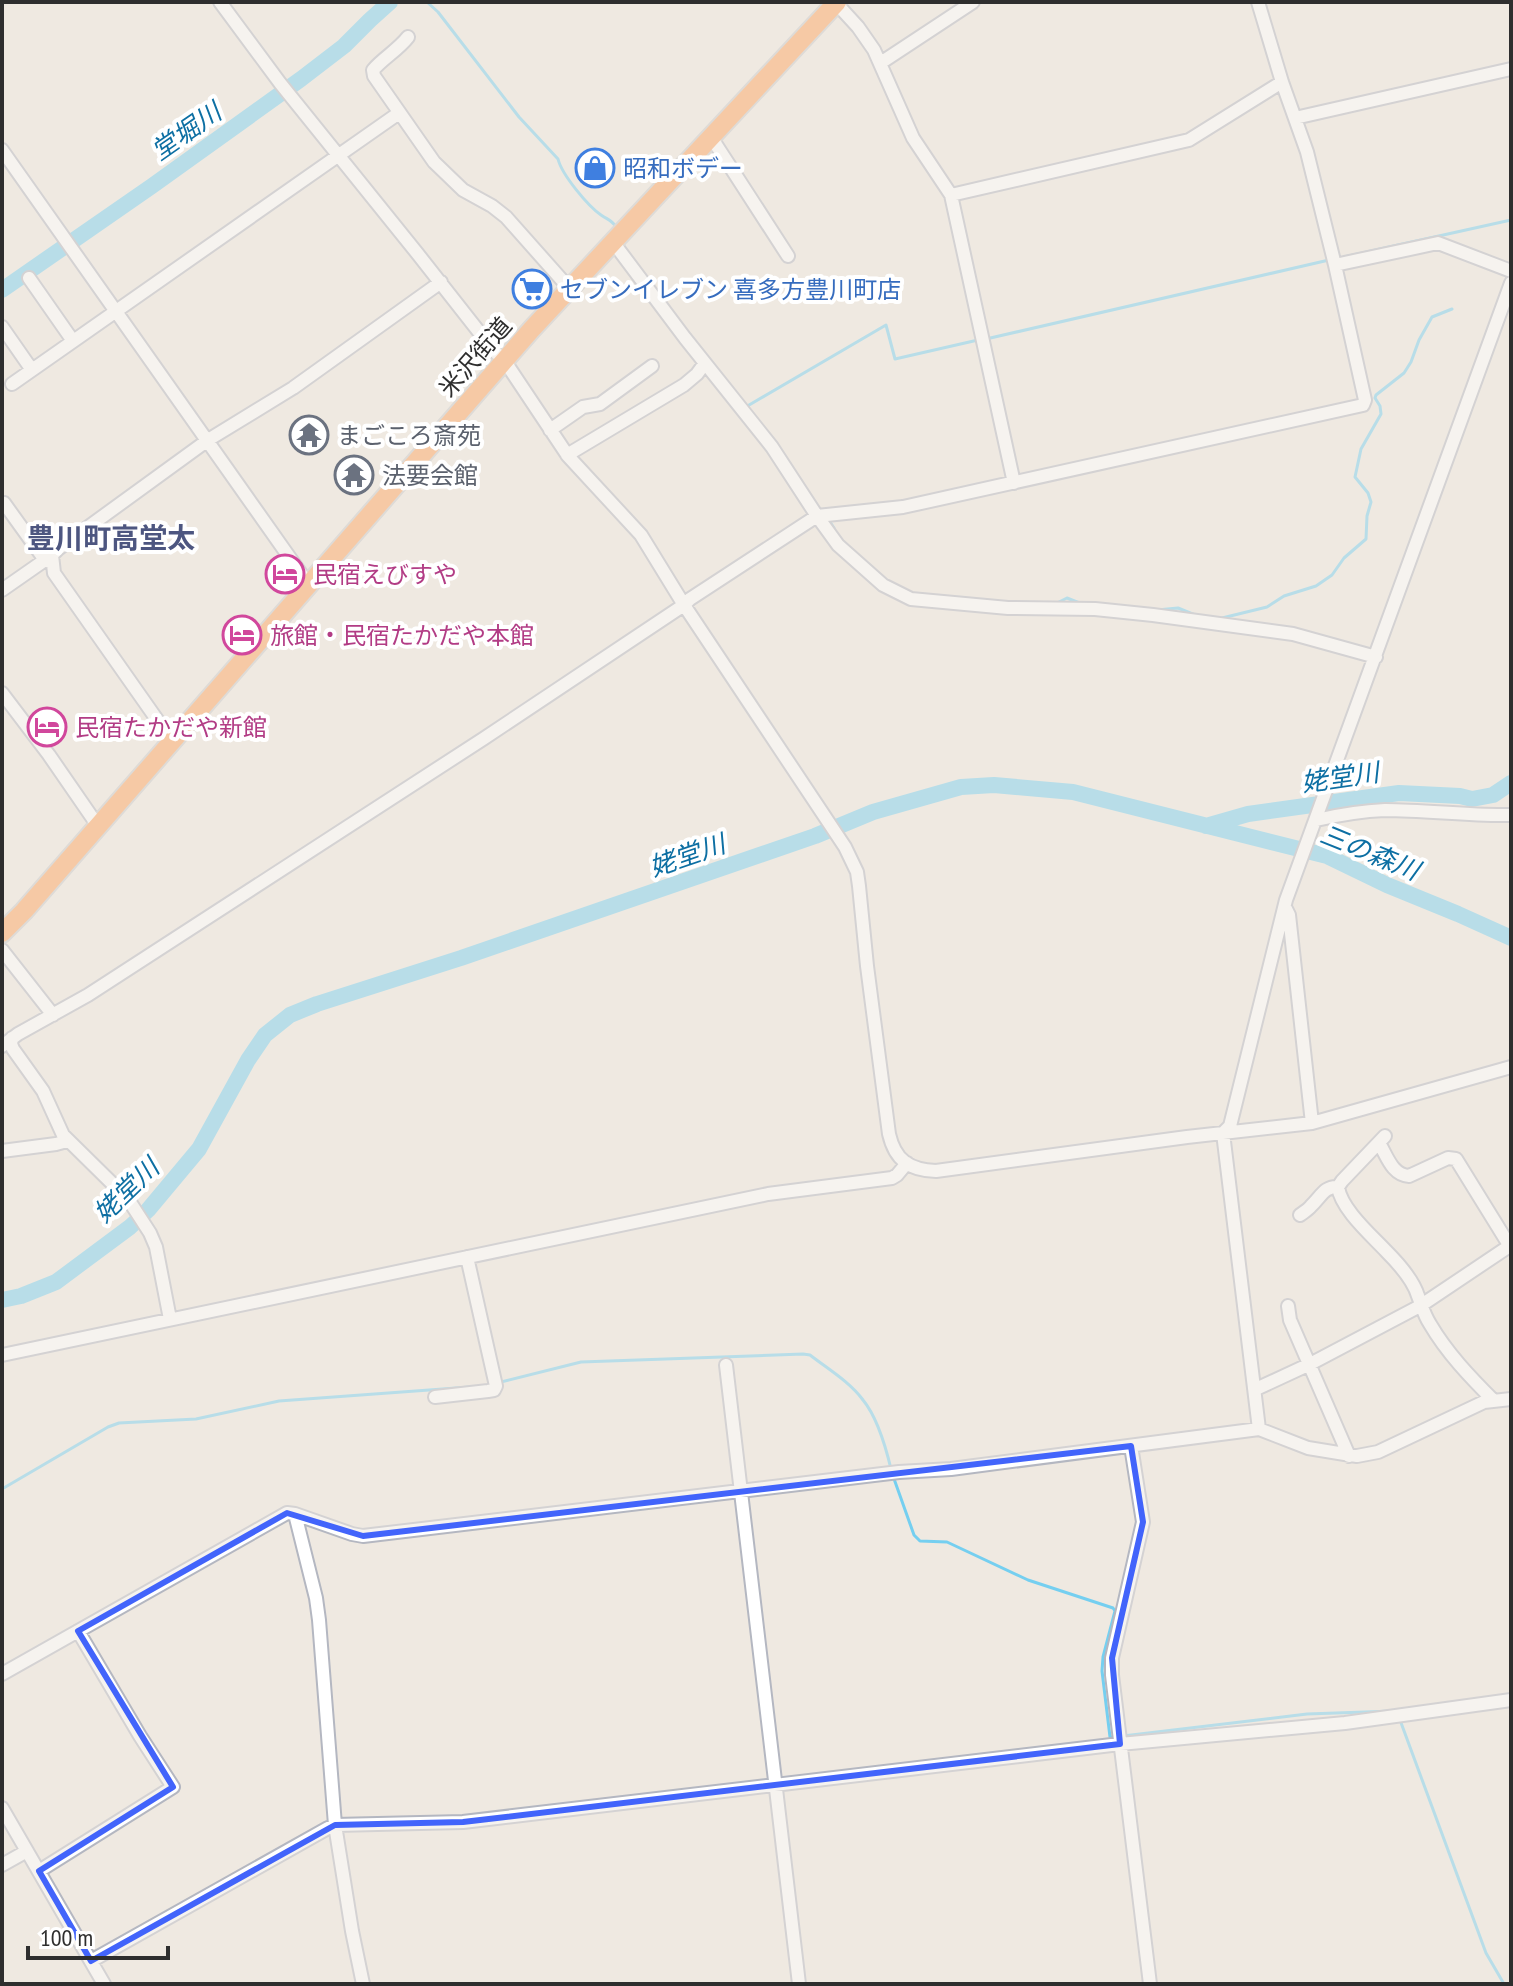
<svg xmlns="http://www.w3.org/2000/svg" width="1513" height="1986" viewBox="0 0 1513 1986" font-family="'PT Sans Narrow','Noto Sans JP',sans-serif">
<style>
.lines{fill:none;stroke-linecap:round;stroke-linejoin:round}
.stream{stroke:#75cff0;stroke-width:3}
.river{stroke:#75cff0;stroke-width:16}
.minor-casing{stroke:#b4b7c1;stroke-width:16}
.highway-casing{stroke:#c9c9c9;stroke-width:22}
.minor{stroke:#fff;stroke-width:12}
.highway{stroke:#ffa35c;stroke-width:18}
.marked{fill:none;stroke:#4264fb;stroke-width:6;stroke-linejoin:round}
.labels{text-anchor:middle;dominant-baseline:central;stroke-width:8;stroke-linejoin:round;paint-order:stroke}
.shop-label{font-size:24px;fill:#366cbe;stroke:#fff;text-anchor:start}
.street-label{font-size:24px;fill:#2e2e2e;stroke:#fff}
.worship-label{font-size:24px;fill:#5b616d;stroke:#fff;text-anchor:start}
.hotel-label{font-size:24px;fill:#b23c85;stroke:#fff;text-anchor:start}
.water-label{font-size:26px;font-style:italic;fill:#0d6fa3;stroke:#fff}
.quarter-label{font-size:28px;font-weight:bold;fill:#4d5680;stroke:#fff}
</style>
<rect width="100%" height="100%" fill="#efe9e1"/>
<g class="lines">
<path class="stream" d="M427,2L438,12L519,117L558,159C562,175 588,206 601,215C608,220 612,220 616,227
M1344,257L1511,220
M986,339L1329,260
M744,408L886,325L895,359L978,340
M828,519L834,528L835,533
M854,552L875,570
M1053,605L1067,598L1082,604
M1157,610L1178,608L1195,615
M1218,619L1267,607L1284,596L1316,586L1332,575L1344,558L1366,539L1367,516L1371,502L1368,493L1355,477L1361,449L1381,414L1380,406L1375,398L1376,395L1404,373L1411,362L1419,340L1432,317L1452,309
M497,1383L581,1362L803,1354L810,1355C828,1369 850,1382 863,1400C877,1417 886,1448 891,1469
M893,1476L914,1535L920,1541L947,1542L1028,1580L1113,1608L1115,1611L1103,1657L1102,1671L1110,1737H1113
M2,1489L108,1427L119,1423L196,1419L279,1401L470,1387
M1400,1720L1486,1953L1504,1984
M1123,1736L1307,1714L1394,1711"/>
<path class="river" d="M2,290L152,186L301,79L344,46L370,20L390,2
M1206,826L1248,814L1399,793L1460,796L1472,799L1493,795L1511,783
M2,1300L21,1296L56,1282L130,1227L148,1210L199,1149L248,1060L265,1035L290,1015L317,1004L461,958L815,836L873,812L961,787L994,785L1073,792L1327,856L1387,885L1458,914L1511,938"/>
<defs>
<path id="minor" d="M220,2L280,83L417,253L494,351L504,360L568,456L641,535L684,605L845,847L857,872L859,886L867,966L889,1134C895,1160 909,1170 936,1171L1187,1137L1312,1123L1511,1067
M836,3L858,27L874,50L913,138L951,195L1014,483
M408,37C398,50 383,58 373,70L374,76L434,162L463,190L492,206L506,217L569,288
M882,62L973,2
M1295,118L1511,69
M711,137L788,256
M2,150L309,585
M951,195L1189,140L1282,82
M613,242L685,338L772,447L817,516L838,545L883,585L911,599L1008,608L1095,609L1153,615L1293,634L1376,657
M1335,265L1438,243L1511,271
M29,278L73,341
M2,327L32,370
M12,384L399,113
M550,430L583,407L600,404L652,366
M567,455L684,385L697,374L705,363
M4,503L45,560L52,563
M2,590L45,560
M2,693L49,755L98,826
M172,741L54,573L52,555L58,549L208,440L293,388L441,282
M1316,820C1338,815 1362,811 1385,810C1427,810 1469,816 1511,815
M1286,909L1289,915L1312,1123
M2,950L53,1015
M12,1038L11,1044L13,1049L43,1091L63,1135L128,1199L150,1233L156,1247L170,1319
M2,1046L18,1034L88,995L483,739L684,605L690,599L817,516L903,507L1363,405L1365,400L1335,265L1307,152L1282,82L1258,2
M1385,1136L1342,1181L1338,1187C1341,1209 1371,1235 1386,1251C1398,1263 1413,1279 1418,1296C1422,1306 1424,1315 1430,1324C1447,1353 1470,1377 1494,1401
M1379,1143C1387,1156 1392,1175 1409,1176L1448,1158L1456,1159L1511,1248
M2,1151L56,1144L67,1141
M1300,1215C1304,1212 1308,1210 1311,1206C1321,1197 1324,1186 1338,1187
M1288,1306L1290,1320L1349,1456
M2,1355L768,1194L892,1178L897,1175L907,1163
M726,1365L799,1984
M1256,1389L1310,1364L1420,1306L1511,1245
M435,1397L488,1391L494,1390L496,1386L467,1257
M1259,1429L1223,1133L1230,1126L1286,900L1511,283
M1131,1446L1143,1522L1112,1658V1675L1150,1984
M295,1514L316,1598L319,1620L335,1825L352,1931L363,1984
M2,1674L287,1513L295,1514L352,1534L363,1536L899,1472L951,1469L1259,1429L1308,1448L1357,1456L1378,1452L1484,1402L1511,1399
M2,1808L104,1984
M2,1865L27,1851
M39,1871L173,1787L140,1736L78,1631
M91,1961L328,1828L335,1825L463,1822L1120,1744L1345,1723L1511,1700"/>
<path id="highway" d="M2,933L24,911L531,330L837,2"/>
</defs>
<use href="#minor" class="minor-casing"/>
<use href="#highway" class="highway-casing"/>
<use href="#minor" class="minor"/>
<use href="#highway" class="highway"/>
</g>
<path d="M0 0H1513V1986H0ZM1131,1446L1143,1522L1112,1658L1120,1744L463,1822L335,1825L91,1961L39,1871L173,1787L78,1631L287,1513L363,1536Z" fill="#efe9e1" fill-opacity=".55" fill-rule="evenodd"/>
<path class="marked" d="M1131,1446L1143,1522L1112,1658L1120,1744L463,1822L335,1825L91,1961L39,1871L173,1787L78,1631L287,1513L363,1536Z"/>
<defs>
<symbol id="shop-ring" viewBox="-11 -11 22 22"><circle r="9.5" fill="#fff" stroke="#3f7fe0" stroke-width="1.5"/><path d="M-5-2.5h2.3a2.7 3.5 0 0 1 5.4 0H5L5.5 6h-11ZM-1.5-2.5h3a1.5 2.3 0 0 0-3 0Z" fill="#3f7fe0"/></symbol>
<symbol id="supermarket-ring" viewBox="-11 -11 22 22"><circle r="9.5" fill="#fff" stroke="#3f7fe0" stroke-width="1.5"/><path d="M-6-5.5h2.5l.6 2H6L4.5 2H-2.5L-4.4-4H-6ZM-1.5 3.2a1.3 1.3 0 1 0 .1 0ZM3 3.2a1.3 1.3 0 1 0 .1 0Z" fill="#3f7fe0"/></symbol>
<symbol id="temple-ring" viewBox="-11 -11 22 22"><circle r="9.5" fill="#fff" stroke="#6b7280" stroke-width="1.5"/><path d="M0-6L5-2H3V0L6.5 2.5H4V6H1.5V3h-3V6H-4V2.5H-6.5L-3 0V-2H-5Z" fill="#6b7280"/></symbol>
<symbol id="hotel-ring" viewBox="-11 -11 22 22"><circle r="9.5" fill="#fff" stroke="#d1479c" stroke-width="1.5"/><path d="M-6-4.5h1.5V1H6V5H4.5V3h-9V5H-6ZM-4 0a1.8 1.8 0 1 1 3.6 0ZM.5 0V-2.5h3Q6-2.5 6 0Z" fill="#d1479c"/></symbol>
</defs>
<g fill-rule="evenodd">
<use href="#shop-ring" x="573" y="146" width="44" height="44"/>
<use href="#supermarket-ring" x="510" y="267" width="44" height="44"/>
<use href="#temple-ring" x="287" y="413" width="44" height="44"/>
<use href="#temple-ring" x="332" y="453" width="44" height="44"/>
<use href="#hotel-ring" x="263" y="552" width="44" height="44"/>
<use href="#hotel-ring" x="220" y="613" width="44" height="44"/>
<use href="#hotel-ring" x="25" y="705" width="44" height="44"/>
</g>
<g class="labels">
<g class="shop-label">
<text x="623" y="168">昭和ボデー</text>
<text x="560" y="289">セブンイレブン 喜多方豊川町店</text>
</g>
<g class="street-label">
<text transform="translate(475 357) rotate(-49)">米沢街道</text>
</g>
<g class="worship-label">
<text x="337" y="435">まごころ斎苑</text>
<text x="382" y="475">法要会館</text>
</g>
<g class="hotel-label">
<text x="313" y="574">民宿えびすや</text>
<text x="270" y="635">旅館・民宿たかだや本館</text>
<text x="75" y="727">民宿たかだや新館</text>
</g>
<g class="water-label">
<text transform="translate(186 131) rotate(-35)">堂堀川</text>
<text transform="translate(1340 777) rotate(-8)">姥堂川</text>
<text transform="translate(1370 852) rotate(22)">三の森川</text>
<text transform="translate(687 855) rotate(-19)">姥堂川</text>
<text transform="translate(126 1190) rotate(-44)">姥堂川</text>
</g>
<g class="quarter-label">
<text x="111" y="537">豊川町高堂太</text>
</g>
</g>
<rect width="1513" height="1986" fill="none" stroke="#2e2e2e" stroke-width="8"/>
<path d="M28 1946v12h140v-12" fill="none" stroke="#2e2e2e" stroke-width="4"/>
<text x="40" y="1946" font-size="24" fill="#2e2e2e" stroke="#ffffff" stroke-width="6" paint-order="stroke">100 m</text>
</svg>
